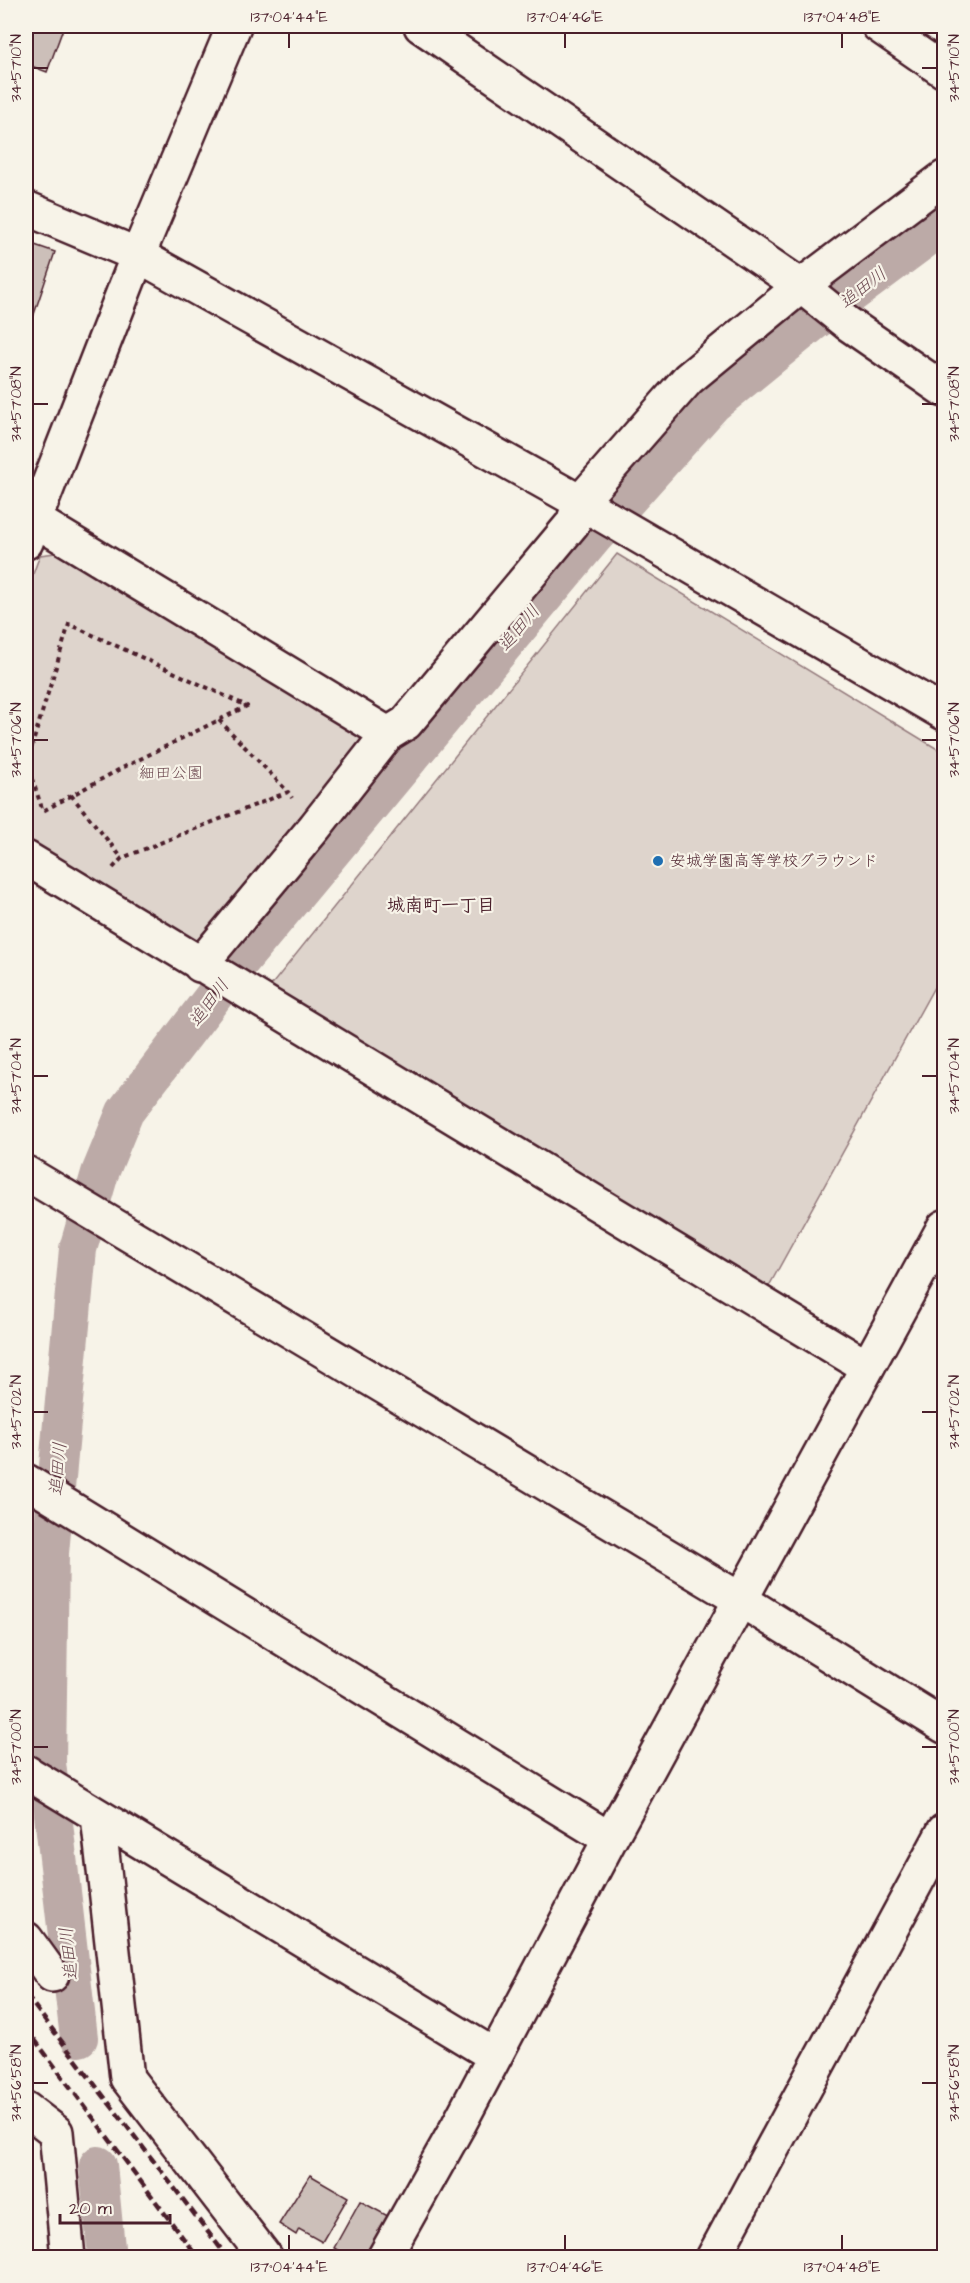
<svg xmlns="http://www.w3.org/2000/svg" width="970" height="2283" viewBox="0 0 970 2283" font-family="'Architects Daughter','Klee One',sans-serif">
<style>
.green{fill:#ded4cc;stroke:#947a7c;stroke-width:1.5}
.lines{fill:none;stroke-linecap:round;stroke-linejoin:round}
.canal{stroke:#bcaaa7;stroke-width:38}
.building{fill:#ccbfb9;stroke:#4a1f2b;stroke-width:1.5}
.street-casing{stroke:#4a1f2b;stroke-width:38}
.secondary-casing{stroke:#4a1f2b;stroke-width:38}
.path{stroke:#4a1f2b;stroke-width:4;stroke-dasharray:4.5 4.5;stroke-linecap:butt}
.street{stroke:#f7f3e8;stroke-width:33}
.secondary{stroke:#f7f3e8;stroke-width:33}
.rail{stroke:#4a1f2b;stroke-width:4.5;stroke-dasharray:9 4.5;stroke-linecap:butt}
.ticks{fill:none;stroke:#4a1f2b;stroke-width:2}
.poi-dot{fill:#1f6fb2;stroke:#f7f3e8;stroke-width:2}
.labels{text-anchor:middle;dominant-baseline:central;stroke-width:4.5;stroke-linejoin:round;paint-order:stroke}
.park-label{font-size:16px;fill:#6f4c53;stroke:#f7f3e8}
.poi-label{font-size:16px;fill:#4a1f2b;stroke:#f7f3e8;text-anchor:start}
.water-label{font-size:18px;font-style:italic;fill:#6c4950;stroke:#f7f3e8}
.neighbourhood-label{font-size:18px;font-weight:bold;fill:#4a1f2b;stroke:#f7f3e8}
.neatline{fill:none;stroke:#4a1f2b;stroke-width:2}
.ticks-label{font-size:15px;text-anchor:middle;fill:#4a1f2b}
</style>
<rect width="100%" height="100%" fill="#f7f3e8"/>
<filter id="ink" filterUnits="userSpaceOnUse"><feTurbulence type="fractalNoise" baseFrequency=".0167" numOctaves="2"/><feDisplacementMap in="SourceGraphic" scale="12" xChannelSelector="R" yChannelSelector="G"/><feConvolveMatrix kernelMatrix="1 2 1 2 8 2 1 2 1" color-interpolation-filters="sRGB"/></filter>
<g filter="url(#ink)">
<path class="green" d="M63,552L362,732V752L206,939L191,942L26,840V593L40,555Z
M617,554L944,753V969L769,1286L269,988Z"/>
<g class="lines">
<path class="canal" d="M79,2038L47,1763L50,1553L78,1249L100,1173L125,1112L239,963L593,538L713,404L811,324L944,225
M98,2165L107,2258"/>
</g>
<path class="building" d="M26,26H64L47,72L26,64Z
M26,242L55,252L26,338Z
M310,2175L348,2197L322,2242L299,2229L296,2235L279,2224Z
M360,2201L397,2221L377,2258H351L334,2248Z"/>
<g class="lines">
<defs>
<path id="street" d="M421,26L801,286L847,323L944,390
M879,26L944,71
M26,208L138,255L580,502L944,713
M35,520L388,734
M26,542L138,255L234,26
M26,858L867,1367
M200,965L315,827L388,734L406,723L573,523L580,502L688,379L801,286L944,178
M26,1481L610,1839
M26,1772L495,2056
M98,1816L127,2078L266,2258
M26,1939L52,1975
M26,2109L56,2132L68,2258
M384,2258L458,2126L610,1839L944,1227"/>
<path id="secondary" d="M26,1173L741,1600L944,1726
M713,2258L944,1831"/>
</defs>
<use href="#street" class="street-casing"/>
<use href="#secondary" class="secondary-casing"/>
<path class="path" d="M219,720L288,792
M26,761L43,811L122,768L247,706L69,624L27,762
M71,795L122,858
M113,868L122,858L288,792L292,798"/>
<use href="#street" class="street"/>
<use href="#secondary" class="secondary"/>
<path class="rail" d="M26,1995L228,2258
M26,2028L198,2258"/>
</g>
</g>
<path class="ticks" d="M289,33V48M565,33V48M842,33V48M33,68H48M922,68H937M33,404H48M922,404H937M33,740H48M922,740H937M33,1076H48M922,1076H937M33,1412H48M922,1412H937M33,1747H48M922,1747H937M33,2083H48M922,2083H937M289,2235V2250M565,2235V2250M842,2235V2250"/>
<circle class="poi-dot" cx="658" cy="861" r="6"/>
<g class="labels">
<g class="park-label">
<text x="171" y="773">細田公園</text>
</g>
<g class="poi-label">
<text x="670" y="861">安城学園高等学校グラウンド</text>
</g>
<g class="water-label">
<text transform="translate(863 288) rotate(-38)">追田川</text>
<text transform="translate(519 628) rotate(-50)">追田川</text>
<text transform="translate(209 1003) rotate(-53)">追田川</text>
<text transform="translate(58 1469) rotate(-85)">追田川</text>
<text transform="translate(69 1954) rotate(-96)">追田川</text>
</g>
<g class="neighbourhood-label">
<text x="441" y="905">城南町一丁目</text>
</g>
</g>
<rect width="970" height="2283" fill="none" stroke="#f7f3e8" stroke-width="66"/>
<path d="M60 2214v9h110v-9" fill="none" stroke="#4a1f2b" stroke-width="3"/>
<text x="69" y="2214" font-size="18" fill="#4a1f2b" stroke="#f7f3e8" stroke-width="4.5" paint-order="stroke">20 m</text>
<rect x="33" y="33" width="904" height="2217" class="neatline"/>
<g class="ticks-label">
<text x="289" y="22">137°04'44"E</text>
<text x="565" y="22">137°04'46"E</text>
<text x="842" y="22">137°04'48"E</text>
<text transform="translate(16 68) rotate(-90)" y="5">34°57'10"N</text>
<text transform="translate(954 68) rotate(-90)" y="5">34°57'10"N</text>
<text transform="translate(16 404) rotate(-90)" y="5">34°57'08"N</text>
<text transform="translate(954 404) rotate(-90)" y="5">34°57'08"N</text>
<text transform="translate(16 740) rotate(-90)" y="5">34°57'06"N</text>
<text transform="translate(954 740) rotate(-90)" y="5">34°57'06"N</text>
<text transform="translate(16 1076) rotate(-90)" y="5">34°57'04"N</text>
<text transform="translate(954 1076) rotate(-90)" y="5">34°57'04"N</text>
<text transform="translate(16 1412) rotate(-90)" y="5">34°57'02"N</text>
<text transform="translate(954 1412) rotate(-90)" y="5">34°57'02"N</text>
<text transform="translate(16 1747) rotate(-90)" y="5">34°57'00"N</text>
<text transform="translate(954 1747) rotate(-90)" y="5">34°57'00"N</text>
<text transform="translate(16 2083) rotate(-90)" y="5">34°56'58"N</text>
<text transform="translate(954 2083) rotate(-90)" y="5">34°56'58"N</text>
<text x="289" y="2272">137°04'44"E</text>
<text x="565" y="2272">137°04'46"E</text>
<text x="842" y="2272">137°04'48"E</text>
</g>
</svg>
